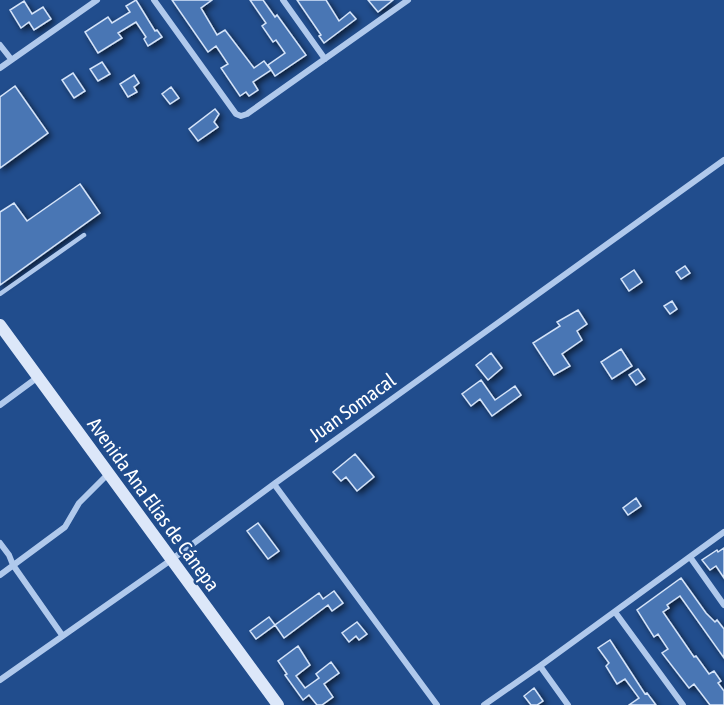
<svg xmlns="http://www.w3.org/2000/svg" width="724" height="705" viewBox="0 0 724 705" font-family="'Asap Condensed',sans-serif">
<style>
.building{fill:#4a76b4;stroke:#d5e4f9;stroke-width:1.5;filter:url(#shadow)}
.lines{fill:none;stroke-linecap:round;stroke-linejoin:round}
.service{stroke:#b0c9ec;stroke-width:4.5}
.minor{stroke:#b0c9ec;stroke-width:6}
.secondary{stroke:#dce7f9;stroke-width:12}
.labels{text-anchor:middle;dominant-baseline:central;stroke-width:5;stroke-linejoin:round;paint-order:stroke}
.street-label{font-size:20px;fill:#fff;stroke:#214d8d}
</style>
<defs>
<filter id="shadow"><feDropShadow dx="3" dy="3" stdDeviation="3" flood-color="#0009"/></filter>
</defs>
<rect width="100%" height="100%" fill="#214d8d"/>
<path class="building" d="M136,0L155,31L157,30L162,37L148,46L144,39L146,37L136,22L118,33L122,38L98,53L85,32L108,17L112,23L130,12L126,6Z
M172,0H212L201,8L217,35L225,30L254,68L264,61L271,70L253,82L258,90L249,96L246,92L240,96L221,68L228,64L216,46L208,52Z
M250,0H263L275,17L277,15L306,55L275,76L268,65L285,53L276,40L273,42L262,26L266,23Z
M297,0H326L339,21L350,12L356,19L324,43L319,36L321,35Z
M368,0H393L378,12Z
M24,1L32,14L43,7L51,19L34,30L29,22L21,28L10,10Z
M102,62L110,74L98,81L90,69Z
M73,73L85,91L74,98L62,80Z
M134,75L139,83L134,87L137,92L128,97L120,84Z
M15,86L48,133L0,168V97Z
M171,87L179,98L170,104L162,94Z
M215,109L219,114L214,122L218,127L198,141L189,129Z
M80,184L100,213L0,285V212L14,203L27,221Z
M685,266L690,273L681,279L676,272Z
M634,270L642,282L629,291L621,279Z
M672,301L677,309L670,314L664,306Z
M578,310L587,324L577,331L582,340L562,354L570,366L554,375L533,343L560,326L557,322Z
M621,349L632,366L612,379L601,362Z
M491,353L502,368L488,380L476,365Z
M638,369L645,379L636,385L629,375Z
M481,380L495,400L515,386L521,395L492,416L480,399L471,406L462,394Z
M355,454L374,477L357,491L346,477L341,481L333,472Z
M636,498L641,506L628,515L623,508Z
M258,523L279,551L268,559L247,531Z
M724,548V578L716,566L710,570L702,560L717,550L718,552Z
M681,578L706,613L715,622L717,620L724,629V658L680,596L667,605L669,608L663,612L694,657L696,656L709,674L714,671L721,681L718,683L724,691V705H710L694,684L689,688L662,653L668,649L658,634L654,637L637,610Z
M334,591L343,603L332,611L328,605L284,638L275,625L319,593L323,599Z
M269,617L275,625L256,639L250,631Z
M357,622L367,634L359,640L356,636L349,642L342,633Z
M610,640L645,694L647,693L656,705H629L639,698L625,679L617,684L606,666L609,663L598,648Z
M298,646L310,665L296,676L305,688L319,678L316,674L331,662L339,673L324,684L333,697L322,705H317L309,695L303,700L285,675L287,674L278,661Z
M534,688L543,701L537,705H531L524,696Z"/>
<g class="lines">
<path class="service" d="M0,294L84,235"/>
<path class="minor" d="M154,0L236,114L241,116L247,114L408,0
M283,0L325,59
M0,45L11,59
M0,68L97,0
M0,405L38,377
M274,484L437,705
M0,543L9,555L13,565L62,635
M690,557L724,605
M0,575L65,527L79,503L108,474
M615,612L683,705
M540,666L568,705
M0,680L171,560L274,484L724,160
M484,705L540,666L724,532"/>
<path class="secondary" d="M0,325L278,705"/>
</g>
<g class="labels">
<g class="street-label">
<text transform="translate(352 407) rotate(-36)">Juan Somacal</text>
<text transform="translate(154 504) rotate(54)">Avenida Ana Elías de Cánepa</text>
</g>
</g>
</svg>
